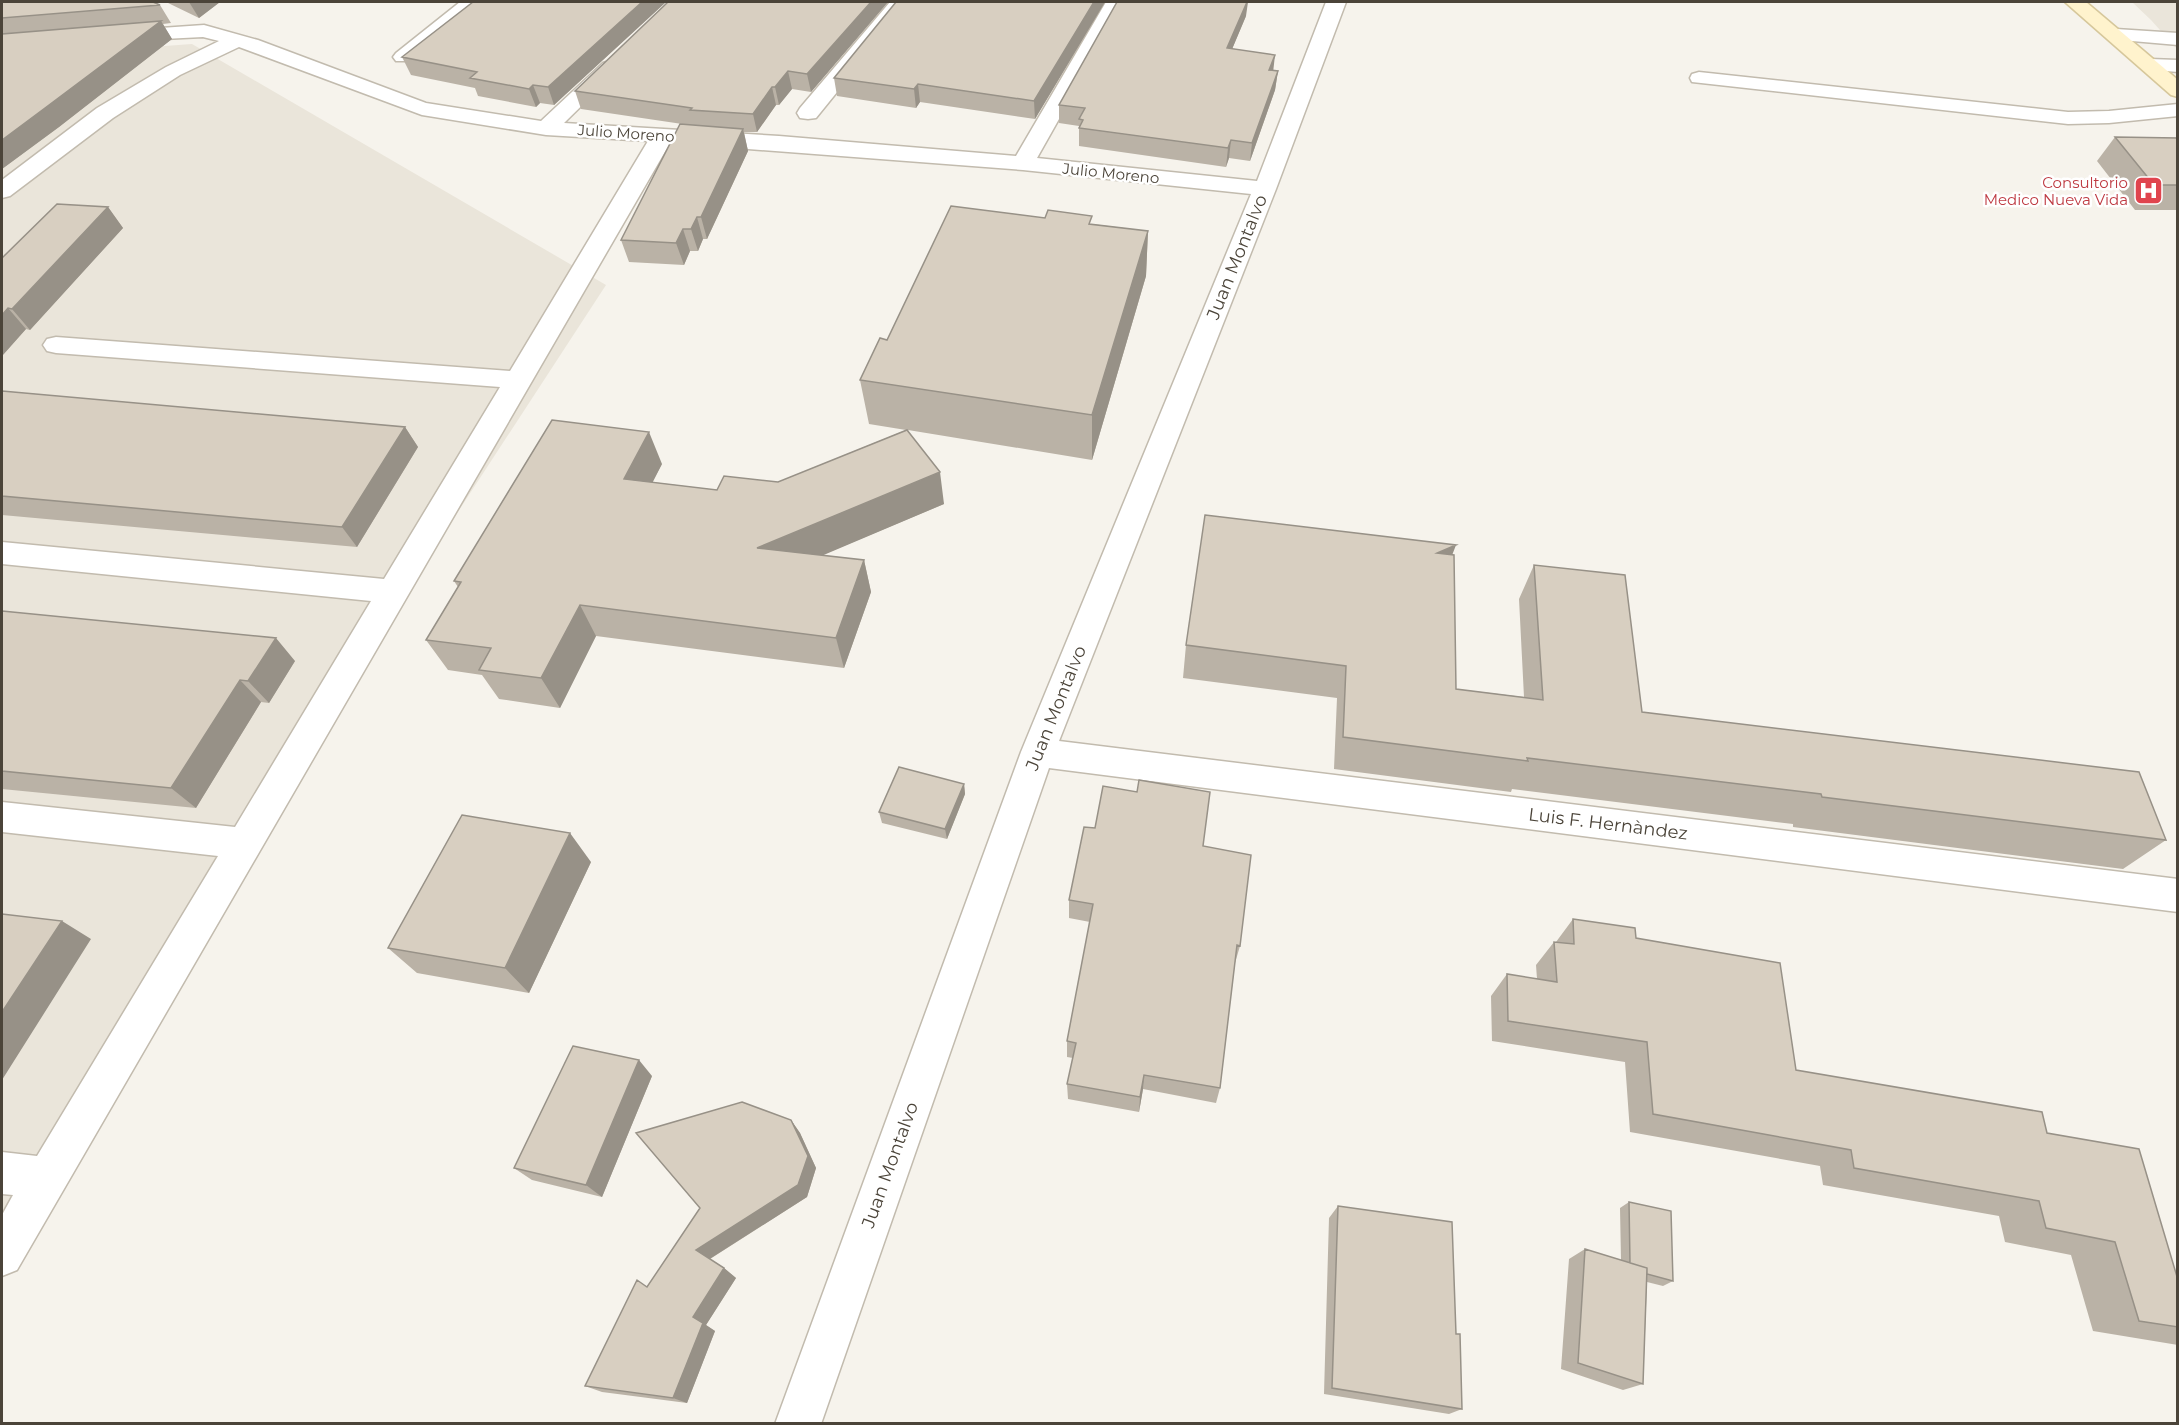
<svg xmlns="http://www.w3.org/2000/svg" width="2179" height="1425" viewBox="0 0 2179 1425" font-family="Montserrat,sans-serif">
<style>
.residential{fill:#eae5da}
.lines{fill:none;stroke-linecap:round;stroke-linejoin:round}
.service-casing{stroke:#c2bbae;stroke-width:3}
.minor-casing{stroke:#c2bbae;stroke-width:3}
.secondary-casing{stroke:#d6c79b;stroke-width:3}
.service{fill:#fff;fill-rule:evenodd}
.minor{fill:#fff;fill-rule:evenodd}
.secondary{fill:#fff3cd;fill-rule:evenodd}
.wall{fill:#bab2a6}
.shaded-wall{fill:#979187}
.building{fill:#d8cfc1;stroke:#979187;stroke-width:1.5}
.labels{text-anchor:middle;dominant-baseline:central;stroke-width:5;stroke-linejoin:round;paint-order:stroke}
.far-street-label{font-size:15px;fill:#4b4439;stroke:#fff}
.far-health-label{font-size:15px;fill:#be3a42;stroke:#fff;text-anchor:end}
.street-label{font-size:18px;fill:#4b4439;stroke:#fff}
</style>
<rect width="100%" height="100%" fill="#f6f3ec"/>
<path class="residential" d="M2132,2H2177V49L2151,20Z
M192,44L606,285L341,691L2,1239V58Z"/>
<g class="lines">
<defs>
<path id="service" d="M1699,72L2068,112L2109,111L2178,104V116L2109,123L2068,124L1692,82L1690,78L1692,74Z"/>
<path id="minor" d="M460,2H481L410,61H396L393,57L396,53Z
M890,2H910L816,118L808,119L800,118L797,113L800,108Z
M1106,2H1125L1037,158L1257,181L1326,2H1346L1276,189L1059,741L2178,879V912L1049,768L821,1424H775L1021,752L1251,194L1023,170L670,143L17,1270L2,1276V1215L13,1195L2,1194V1152L37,1156L218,856L2,832V802L235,827L371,601L2,564V542L384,579L500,387L56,353L47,351L43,345L47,339L56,337L510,371L648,141L546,135L422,115L239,47L180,75L113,118L10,196L2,198V180L97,108L166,67L219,41L203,37L124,41L117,39L114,35L117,31L204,25L258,40L426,103L541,121L603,63L610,61L617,63L620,67L617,71L564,123L779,136L1016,156Z
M2116,29L2178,33V45L2109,39L2106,35L2109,31Z
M2150,59L2178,60V72L2143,69L2140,65L2143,61Z"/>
<path id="secondary" d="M2065,2H2086L2178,80V97L2171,95Z"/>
</defs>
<use href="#service" class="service-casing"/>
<use href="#minor" class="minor-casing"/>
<use href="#secondary" class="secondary-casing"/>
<use href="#service" class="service"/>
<use href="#minor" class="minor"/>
<use href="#secondary" class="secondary"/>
</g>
<path class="wall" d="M2,2L160,5L171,23L163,24L172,39L59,127L2,169Z
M166,2H220L199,18Z
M666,2L554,105L540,103L536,107L478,96L475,88L411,75L402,57Z
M888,2L811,92L792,89L779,105H776L757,132H744L748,151L707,239H703L698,251H690L684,265L629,262L621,240L689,125L581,109L575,91Z
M1105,2L1035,119L920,102L916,108L837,96L834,78Z
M1246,16L1232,49L1273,71H1278L1275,90L1250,161L1229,158L1226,167L1079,146V126L1059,123V105Z
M2115,137L2178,138V210H2135L2097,161Z
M108,207L123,228L30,330L26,329L2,356V258Z
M1092,224L1148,231L1146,276L1092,460L908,430L944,504L822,555L864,560L871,592L844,668L596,636L560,708L499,699L482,675L448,670L426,640L458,587L454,581L662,464L652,482L717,490L778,482L906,430L869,424L860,380L887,340Z
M2,391L405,427L418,447L357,547L2,515Z
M1452,555L1456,689L1524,697L1519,599L1534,565L1642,712L2166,840L2123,869L1793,827V824L1512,789L1511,792L1334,769L1337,698L1183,678L1186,645Z
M2,611L295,661L269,703L261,702L196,808L2,789Z
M964,784L965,794L947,839L882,823L879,812Z
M1203,846L1240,946L1235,963L1220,1088L1216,1103L1143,1089L1139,1112L1068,1099L1067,1084L1073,1058L1067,1057V1041L1090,922L1069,918V900Z
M591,862L529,993L417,973L388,948Z
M1573,919L1636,938L1796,1070L2047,1133L2178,1280V1345L2093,1331L2071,1255L2005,1242L1999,1216L1823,1185L1820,1166L1630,1132L1625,1062L1492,1041L1491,996L1507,974L1537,979L1536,965L1554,942H1556Z
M652,1076L602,1197L532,1180L514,1168Z
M791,1120L800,1133L816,1168L807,1197L710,1259L724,1268L736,1278L706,1325L715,1331L687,1403L602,1392L585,1386L647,1286Z
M1629,1202L1673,1281L1663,1286L1647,1282L1643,1384L1623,1390L1561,1369L1569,1259L1585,1249L1621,1260L1620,1208Z
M1338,1206L1456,1334L1462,1409L1449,1414L1324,1394L1329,1218Z"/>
<path class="shaded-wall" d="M189,2H220L199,18Z
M642,2H666L554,105L548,87Z
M871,2H888L811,92L807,74Z
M1094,2H1105L1035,119L1034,101Z
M1247,2H1248L1246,16L1225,66L1227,48Z
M161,21L172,39L59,127L2,169V140Z
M1275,55L1273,73L1269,70Z
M788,71L792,89L779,105L775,87Z
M1278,71L1275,90L1250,161L1252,143Z
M918,84L920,102L916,108L914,89Z
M533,85L540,103L536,107L529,89Z
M772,87L776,105L757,132L753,114Z
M743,129L748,151L707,239L701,217Z
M1231,140L1229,158L1226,167L1228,148Z
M108,207L123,228L30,330L12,309Z
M697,217L703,239L698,251L691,229Z
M683,229L690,251L684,265L676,243Z
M1148,231L1146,276L1092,460V415Z
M8,308L26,329L2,356V315Z
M405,427L418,447L357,547L342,527Z
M649,432L662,464L638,511L624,479Z
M940,472L944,504L767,579L757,548Z
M1456,545L1443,579L1437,553Z
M864,560L871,592L844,668L836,638Z
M580,605L596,636L560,708L541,678Z
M276,638L295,661L269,703L248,681Z
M240,680L261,702L196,808L171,788Z
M964,784L965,794L947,839L945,829Z
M570,833L591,862L529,993L505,968Z
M62,921L91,939L2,1080V1012Z
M639,1060L652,1076L602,1197L586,1185Z
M1144,1075L1143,1089L1139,1112L1140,1097Z
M791,1120L800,1133L816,1168L807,1197L708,1260L696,1250Z
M724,1268L736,1278L706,1325L715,1331L687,1403L673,1398L693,1317Z"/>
<path class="building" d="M2,2H153L160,5L2,18Z
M473,2H642L548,87L533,85L529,89L470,78L477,72L402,57Z
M668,2H871L807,74L788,71L775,87H772L753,114L690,110L692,108L575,91Z
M896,2H1094L1034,101L918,84L914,89L834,78Z
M1117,2H1247L1227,48L1275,55L1269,70L1278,71L1252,143L1231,140L1228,148L1079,128L1083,120L1079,119L1085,108L1059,105Z
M161,21L45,108L2,140V34Z
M680,124L743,129L701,217H697L691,229H683L676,243L621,240Z
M2115,137L2178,138V185H2154Z
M57,204L108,207L12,309L8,308L2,315V258Z
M951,206L1045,218L1048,210L1092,216L1089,224L1148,231L1092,415L860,380L880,338L887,340Z
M2,391L405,427L342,527L2,496Z
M552,420L649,432L624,479L717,490L724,476L778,482L907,430L940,472L757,548L864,560L836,638L580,605L541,678L479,670L491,648L426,640L461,582L454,581Z
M1205,515L1456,545L1437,553L1454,555L1456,689L1543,700L1534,565L1625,575L1642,712L2139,772L2166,840L1822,797L1821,794L1527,758L1528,761L1343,737L1346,666L1186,645Z
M2,611L276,638L248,681L240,680L171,788L2,771Z
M899,767L964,784L945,829L879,812Z
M1139,780L1210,792L1203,846L1251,855L1240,946L1237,945L1220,1088L1144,1075L1140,1097L1067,1084L1076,1043L1067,1041L1093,904L1069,900L1084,827L1095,828L1103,786L1137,792Z
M462,815L570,833L505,968L388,948Z
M2,914L62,921L2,1012Z
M1573,919L1635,928L1636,938L1780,963L1796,1070L2042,1112L2047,1133L2139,1149L2178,1280V1327L2139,1321L2115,1242L2046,1228L2039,1201L1854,1168L1851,1150L1653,1114L1647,1042L1508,1021L1507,974L1557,982L1554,942L1574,944Z
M573,1046L639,1060L586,1185L514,1168Z
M742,1102L791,1120L808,1156L798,1185L696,1250L724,1268L693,1317L703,1323L673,1398L585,1386L637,1280L647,1287L700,1208L636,1133Z
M1629,1202L1671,1211L1673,1281L1647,1274V1268L1630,1263Z
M1338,1206L1452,1222L1456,1334H1460L1462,1409L1332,1388Z
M1585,1249L1647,1268L1643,1384L1578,1363Z"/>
<defs>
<symbol id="hospital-square" viewBox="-11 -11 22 22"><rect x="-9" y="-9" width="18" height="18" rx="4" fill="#e0444e" stroke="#fff"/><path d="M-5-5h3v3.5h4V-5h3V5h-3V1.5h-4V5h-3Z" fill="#fff"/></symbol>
</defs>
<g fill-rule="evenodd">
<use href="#hospital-square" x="2132" y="174" width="33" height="33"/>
</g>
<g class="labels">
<g class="far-street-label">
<text transform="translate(626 133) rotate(4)">Julio Moreno</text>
<text transform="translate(1111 173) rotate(6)">Julio Moreno</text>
</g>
<g class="far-health-label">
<text x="2128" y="182">Consultorio<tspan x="2128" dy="17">Medico Nueva Vida</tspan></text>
</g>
<g class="street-label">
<text transform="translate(1237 257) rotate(-68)">Juan Montalvo</text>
<text transform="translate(1056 708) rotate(-68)">Juan Montalvo</text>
<text transform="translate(1608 824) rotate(7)">Luis F. Hernàndez</text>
<text transform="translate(890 1165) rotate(-70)">Juan Montalvo</text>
</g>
</g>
<rect width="2179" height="1425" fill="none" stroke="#4b4439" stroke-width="6"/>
</svg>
